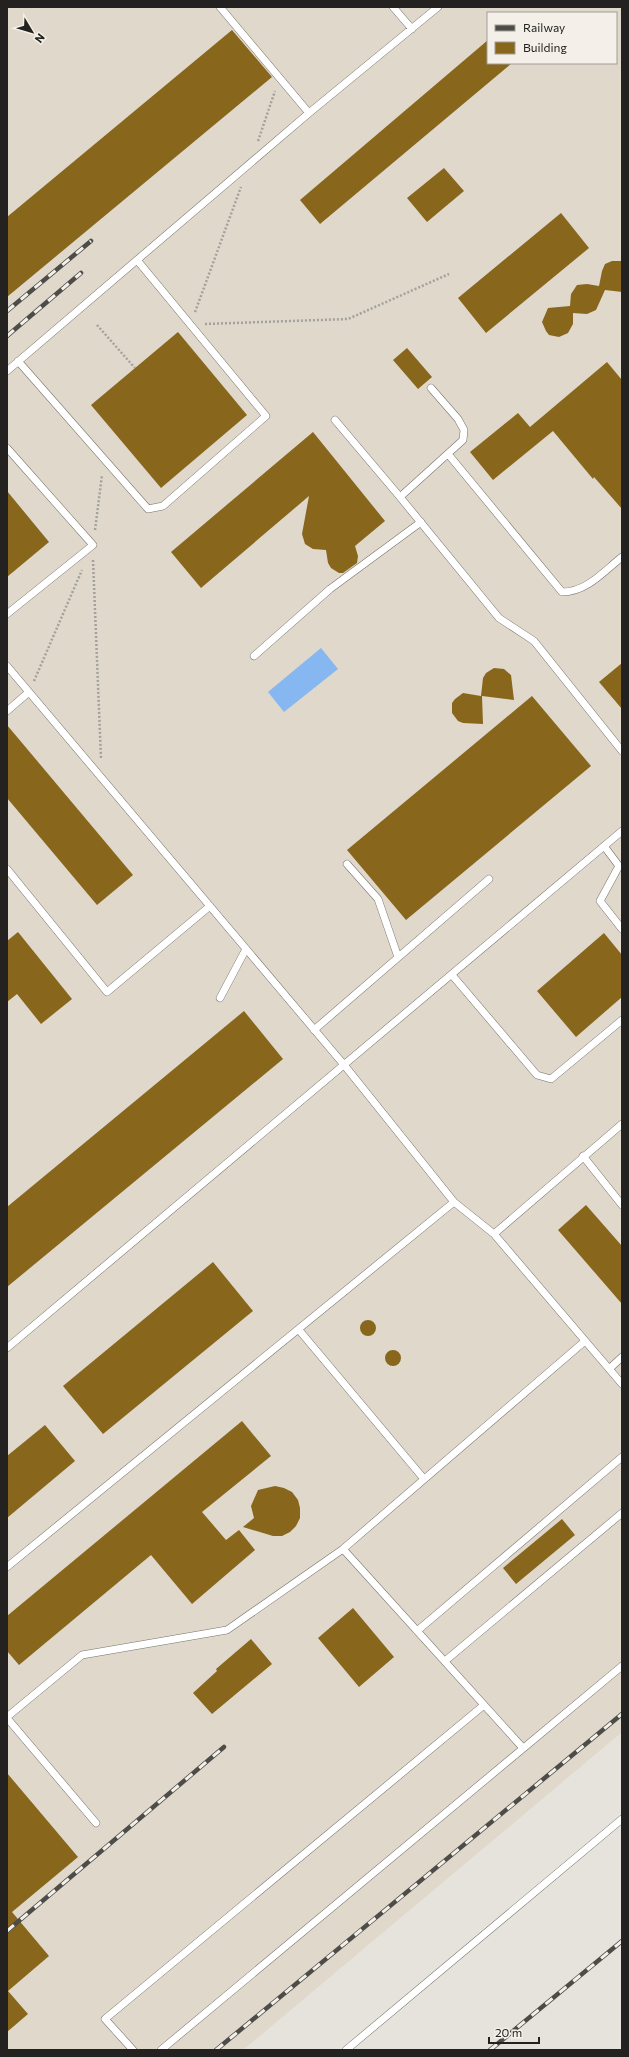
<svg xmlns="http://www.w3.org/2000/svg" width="629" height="2057" viewBox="0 0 629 2057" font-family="Commissioner,sans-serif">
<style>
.built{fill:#dfd8cb;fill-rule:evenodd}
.water{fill:#86b7f0}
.building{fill:#88661c}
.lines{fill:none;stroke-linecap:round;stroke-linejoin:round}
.lane-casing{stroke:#77736d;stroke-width:8}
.path{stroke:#a3a19c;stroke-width:2.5;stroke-dasharray:2 2;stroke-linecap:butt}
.lane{stroke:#fff;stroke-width:7}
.rail-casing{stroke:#4d4c49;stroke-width:4.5}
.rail{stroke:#f4f0e9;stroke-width:3;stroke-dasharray:9;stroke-linecap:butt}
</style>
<rect width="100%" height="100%" fill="#e6e3dc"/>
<path class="built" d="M7,7H622V1732L243,2050H7ZM488,13H616V63H488Z"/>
<path class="water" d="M321,648L338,669L284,712L268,692Z"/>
<path class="building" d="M232,30L272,77L7,297V217Z
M488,40V63H512L320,224L300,200Z
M444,168L464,191L427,222L407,198Z
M561,213L589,248L486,333L458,298Z
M612,261H622V292L605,290L596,310L587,314L573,313V324L568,333L559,337L549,335L546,331L542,322L548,308L570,306L571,294L577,285L587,284L599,286L602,271L605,264Z
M178,332L247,415L161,488L91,405Z
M407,348L432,377L418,389L393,360Z
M607,362L622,380V509L594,477L593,479L553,431L493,480L470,452L518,413L530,427Z
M313,432L385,521L355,546L358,556L357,563L343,573H339L331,568L328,563L326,550L313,549L305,544L302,534L309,496L201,588L171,552Z
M7,491L49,542L7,577Z
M622,663V709L599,682Z
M494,668L504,669L511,675L514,700L482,696L483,724L463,723L458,721L452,713V703L455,699L463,693L481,696L483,678L486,673Z
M532,696L591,766L406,920L347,850Z
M7,725L133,875L97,905L7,798Z
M18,932L72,999L41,1024L17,994L7,1002V941Z
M604,933L622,955V997L576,1037L537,991Z
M244,1011L283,1059L7,1287V1207Z
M586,1205L622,1246V1304L558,1230Z
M213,1262L253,1311L103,1434L63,1386Z
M360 1328a8 8 0 1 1 16 0a8 8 0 1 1-16 0Z
M385 1358a8 8 0 1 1 16 0a8 8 0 1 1-16 0Z
M242,1421L271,1456L202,1512L226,1540L239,1530L255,1550L192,1604L151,1555L19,1665L7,1651V1616Z
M45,1425L75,1461L7,1518V1456Z
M275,1486L284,1488L292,1492L298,1500L300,1508V1518L296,1526L290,1532L282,1536H273L243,1527L254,1518L251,1506L258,1490Z
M562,1519L575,1535L516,1584L503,1568Z
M353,1608L394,1657L359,1687L318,1638Z
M251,1639L272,1664L212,1714L193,1693L217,1671L216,1669Z
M7,1773L78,1857L12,1912L49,1956L8,1991L28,2014L7,2032Z"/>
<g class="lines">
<defs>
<path id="lane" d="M220,7L309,113
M393,7L412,29
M18,361L148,509L163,506L266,416L137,260
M7,371L309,113L438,7
M431,388L458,419L464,430L463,440L400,497L499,618L534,641L622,751
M335,420L400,497
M7,448L93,545L7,614
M448,454L562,592C587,592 604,571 622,557
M254,656L330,589L421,522
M7,666L345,1066L454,1202L494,1234L622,1384
M7,711L29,692
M604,846L619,866L600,901L622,929
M347,864L378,899L398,957
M7,869L107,992L210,906
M452,975L537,1075L551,1079L622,1020
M220,998L246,949
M314,1030L489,879
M583,1156L622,1205
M494,1234L622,1124
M299,1330L424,1479
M7,1348L622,831
M609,1369L622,1357
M343,1549L523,1748
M7,1567L454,1202
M417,1631L622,1457
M445,1661L622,1513
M7,1717L82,1655L227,1630L343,1549L585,1341
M7,1718L96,1823
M133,2050L105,2019L484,1705
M161,2050L622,1666
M346,2050L622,1819"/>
</defs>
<use href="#lane" class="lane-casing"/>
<path class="path" d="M258,141L275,91
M195,312L241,187
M205,324L348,319L449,274
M97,325L135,368
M95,530L102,475
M93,560L101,759
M34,681L82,570"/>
<use href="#lane" class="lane"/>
<defs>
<path id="rail" d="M7,311L91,241
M7,336L81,273
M7,1931L224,1747
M216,2050L622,1714
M490,2050L622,1941"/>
</defs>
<use href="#rail" class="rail-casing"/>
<use href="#rail" class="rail"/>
</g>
<rect width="629" height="2057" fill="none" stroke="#232220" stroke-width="16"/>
<rect x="487" y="12" width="130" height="52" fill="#f4f0e9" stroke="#a09e99"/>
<rect x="495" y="25" width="20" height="6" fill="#4d4c49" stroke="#a09e99"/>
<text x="523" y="32" font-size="12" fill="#232220">Railway</text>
<rect x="495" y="42" width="20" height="12" fill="#88661c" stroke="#a09e99"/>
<text x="523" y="52" font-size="12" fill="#232220">Building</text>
<g transform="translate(32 32) rotate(128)" stroke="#f4f0e9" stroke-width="3" paint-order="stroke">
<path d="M0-3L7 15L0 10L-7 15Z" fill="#232220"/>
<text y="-6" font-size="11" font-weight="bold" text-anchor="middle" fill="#232220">N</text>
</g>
<path d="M489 2037v6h50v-6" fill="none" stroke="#232220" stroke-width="2"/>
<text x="495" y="2037" font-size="12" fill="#232220" stroke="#f4f0e9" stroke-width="3" paint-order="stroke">20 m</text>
</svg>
